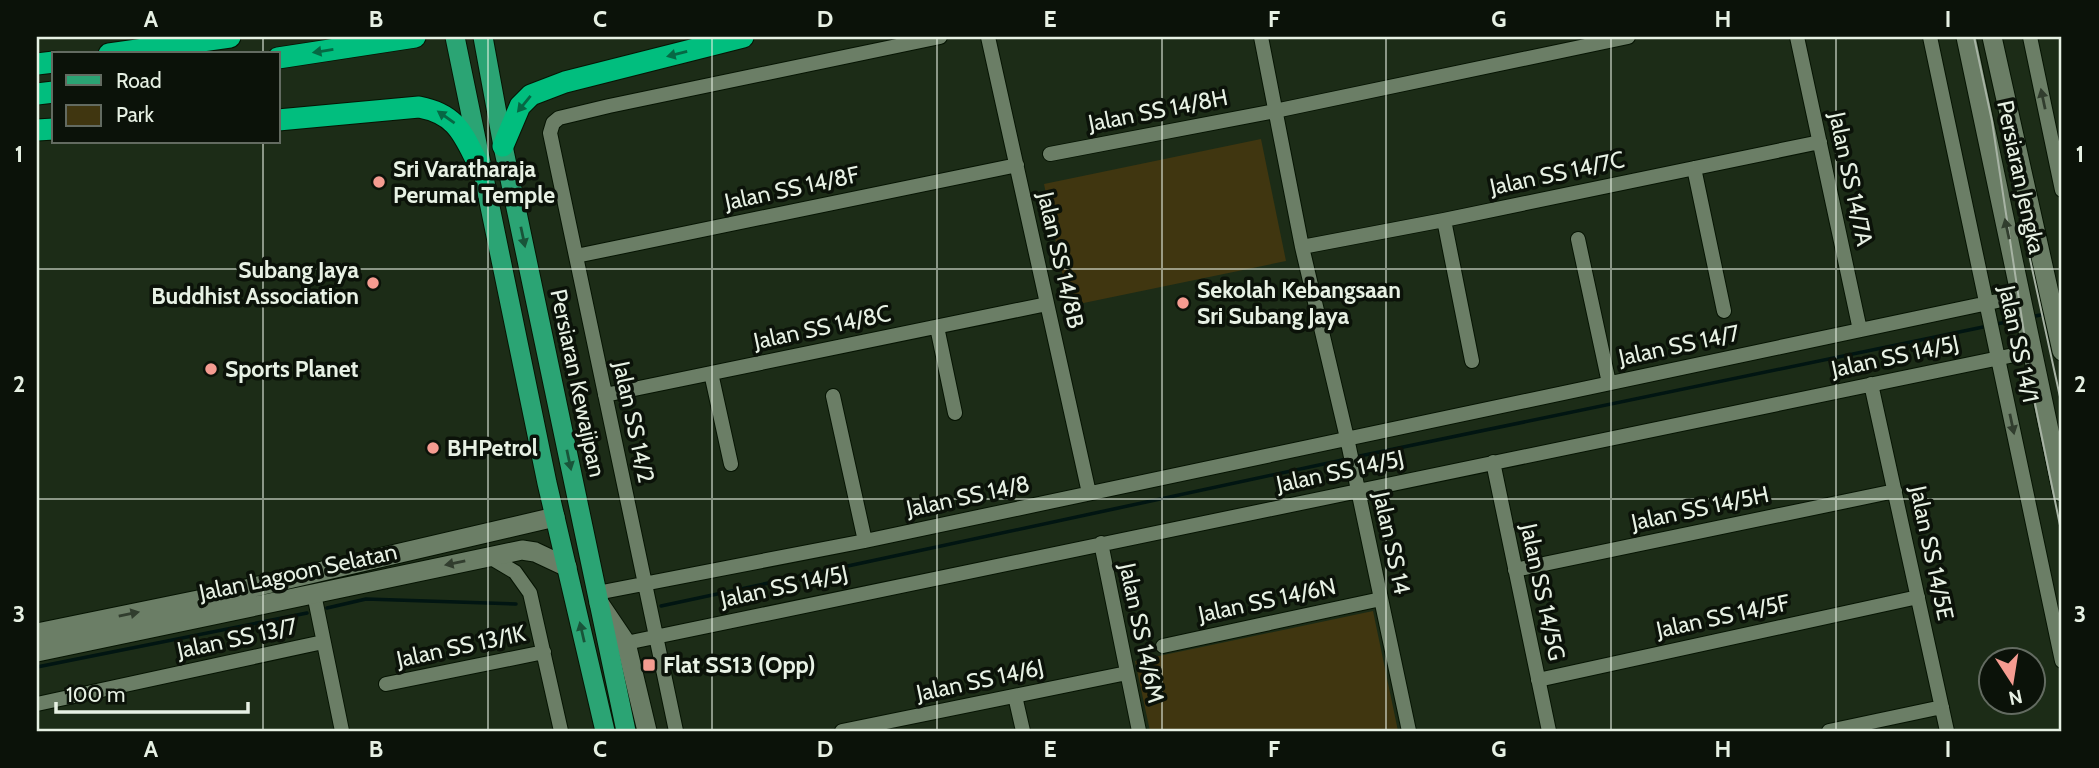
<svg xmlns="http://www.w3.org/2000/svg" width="2099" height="768" viewBox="0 0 2099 768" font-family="Cabin,sans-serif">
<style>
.park{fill:#403610}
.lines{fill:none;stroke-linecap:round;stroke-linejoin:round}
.stream{stroke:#011512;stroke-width:3.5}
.minor-casing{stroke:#061403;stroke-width:16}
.secondary-casing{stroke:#061403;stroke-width:21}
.primary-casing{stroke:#061403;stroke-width:21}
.motorway-casing{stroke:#061403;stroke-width:23}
.minor{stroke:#6b7e66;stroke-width:14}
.secondary{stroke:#6b7e66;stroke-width:19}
.primary{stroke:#2ba474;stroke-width:19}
.motorway{stroke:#01be7e;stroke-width:21}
.tram{stroke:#a7b3a4;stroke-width:2}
.oneway{fill:#066844}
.oneway2{fill:#313d2e}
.oneway3{fill:#195439}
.grid{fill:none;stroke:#e7f1e4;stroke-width:2;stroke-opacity:0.55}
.poi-dot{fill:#f59c91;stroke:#0b1209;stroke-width:2.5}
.labels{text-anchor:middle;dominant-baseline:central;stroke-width:7;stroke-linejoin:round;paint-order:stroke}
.street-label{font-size:23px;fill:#e7f1e4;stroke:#0b1209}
.poi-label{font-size:23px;font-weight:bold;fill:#e7f1e4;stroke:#0b1209;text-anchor:start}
.neatline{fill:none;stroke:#e7f1e4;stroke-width:2.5}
.grid-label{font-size:23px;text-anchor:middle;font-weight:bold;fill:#e7f1e4}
</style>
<rect width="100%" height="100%" fill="#1c2c17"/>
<path class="park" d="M1261,139L1286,261L1069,306L1044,184Z
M1373,611L1398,731H1150L1135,661Z"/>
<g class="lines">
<path class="stream" d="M2030,317L2046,314
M1996,324L2019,320
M1355,457L1988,326
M661,606L1347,459
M327,608L366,599L516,604
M37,667L307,613"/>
<defs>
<path id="minor" d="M988,37L1089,493
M1261,37L1302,247L1347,438L1409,731
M1797,37L1860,330
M1930,37L2062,661
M2030,37L2062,190
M1050,154L1275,111L1628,37
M1694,168L1724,311
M1444,220L1472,361
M1578,239L1609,383
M1302,247L1444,220L1820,142
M576,256L1017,165
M937,327L955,413
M711,373L731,464
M1871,384L1947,731
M605,395L1047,304
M833,396L865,541
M1493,462L1549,731
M1101,543L1139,731
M488,556L515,572L530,593L561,731
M1515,570L1895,491
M597,593L865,541L2021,296
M314,594L342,731
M626,643L2033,351
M1163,646L1381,599
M1538,680L1918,597
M386,684L544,652
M1015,696L1023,731
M37,704L323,642
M676,731L550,133L553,123L559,118L609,106L940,37
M842,731L1127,673
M1829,731L1942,707"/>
<path id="secondary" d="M1966,37L2062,492
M1992,37L2062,351
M599,603L626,643L647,731
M37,633L203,599L555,517
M37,652L522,550L535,552L567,567"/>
<path id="primary" d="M455,37L547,483L605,731
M483,37L503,146L626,731"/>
<path id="motorway" d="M109,54L230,37
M278,58L415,37
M37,64L54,62
M37,94L54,92
M278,120L419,107C461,115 464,139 483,173
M37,130L54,129
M503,146L520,106L531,95L565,82L743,37"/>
</defs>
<use href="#minor" class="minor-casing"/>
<use href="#secondary" class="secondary-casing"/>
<use href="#primary" class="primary-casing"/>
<use href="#motorway" class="motorway-casing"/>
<use href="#minor" class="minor"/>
<use href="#secondary" class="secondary"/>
<use href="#primary" class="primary"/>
<use href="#motorway" class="motorway"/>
<path class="tram" d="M1974,37L1992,121L2034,399L2062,535
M2004,140L2062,406"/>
</g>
<defs><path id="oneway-solid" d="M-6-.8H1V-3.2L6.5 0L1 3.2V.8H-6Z" transform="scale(1.75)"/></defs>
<g class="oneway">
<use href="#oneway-solid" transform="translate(323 51) rotate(171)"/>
<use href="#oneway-solid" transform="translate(677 54) rotate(166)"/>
<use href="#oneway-solid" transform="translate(524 104) rotate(129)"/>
<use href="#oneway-solid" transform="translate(446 117) rotate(-145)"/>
</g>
<g class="oneway2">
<use href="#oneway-solid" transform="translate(2043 99) rotate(-102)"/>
<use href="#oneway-solid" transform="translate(2007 229) rotate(-102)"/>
<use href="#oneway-solid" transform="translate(2012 424) rotate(78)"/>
<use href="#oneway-solid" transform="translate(455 563) rotate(168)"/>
<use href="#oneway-solid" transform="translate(129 614) rotate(-12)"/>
</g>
<g class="oneway3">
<use href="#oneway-solid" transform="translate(523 237) rotate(78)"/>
<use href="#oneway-solid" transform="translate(569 460) rotate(78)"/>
<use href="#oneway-solid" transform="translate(582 632) rotate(-103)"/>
</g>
<path class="grid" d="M263,37V54M488,37V731M712,37V731M937,37V731M1162,37V731M1386,37V731M1611,37V731M1836,37V731M263,142V731M37,269H2062M37,499H2062"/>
<g class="poi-dot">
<circle cx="379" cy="182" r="7"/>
<circle cx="373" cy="283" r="7"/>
<circle cx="1183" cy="303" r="7"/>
<circle cx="211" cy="369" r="7"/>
<circle cx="433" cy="448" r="7"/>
<rect x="642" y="658" width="14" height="14" rx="3.5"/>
</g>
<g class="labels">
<g class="street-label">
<text transform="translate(1158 110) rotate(-11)">Jalan SS 14/8H</text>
<text transform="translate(1557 173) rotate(-12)">Jalan SS 14/7C</text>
<text transform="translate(2021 177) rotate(78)">Persiaran Jengka</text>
<text transform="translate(1851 179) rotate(78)">Jalan SS 14/7A</text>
<text transform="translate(792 188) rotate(-12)">Jalan SS 14/8F</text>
<text transform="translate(1061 260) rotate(77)">Jalan SS 14/8B</text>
<text transform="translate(822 327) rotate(-12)">Jalan SS 14/8C</text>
<text transform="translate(2019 344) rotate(78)">Jalan SS 14/1</text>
<text transform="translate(1679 345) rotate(-12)">Jalan SS 14/7</text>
<text transform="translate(1895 356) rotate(-12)">Jalan SS 14/5J</text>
<text transform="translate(578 383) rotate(78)">Persiaran Kewajipan</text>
<text transform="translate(634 422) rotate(78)">Jalan SS 14/2</text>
<text transform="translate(1340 471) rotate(-12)">Jalan SS 14/5J</text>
<text transform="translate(968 496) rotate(-12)">Jalan SS 14/8</text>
<text transform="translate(1700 508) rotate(-12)">Jalan SS 14/5H</text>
<text transform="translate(1392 543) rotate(78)">Jalan SS 14</text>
<text transform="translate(1932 553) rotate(78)">Jalan SS 14/5E</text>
<text transform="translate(298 572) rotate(-12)">Jalan Lagoon Selatan</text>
<text transform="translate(784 586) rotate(-12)">Jalan SS 14/5J</text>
<text transform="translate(1543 592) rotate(78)">Jalan SS 14/5G</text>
<text transform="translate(1267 600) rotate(-12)">Jalan SS 14/6N</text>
<text transform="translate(1723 616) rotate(-12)">Jalan SS 14/5F</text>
<text transform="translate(1142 633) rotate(78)">Jalan SS 14/6M</text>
<text transform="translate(237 638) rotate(-12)">Jalan SS 13/7</text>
<text transform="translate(461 646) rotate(-12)">Jalan SS 13/1K</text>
<text transform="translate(980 680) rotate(-12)">Jalan SS 14/6J</text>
</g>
<g class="poi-label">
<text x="393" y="169">Sri Varatharaja<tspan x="393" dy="26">Perumal Temple</tspan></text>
<text x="359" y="270" text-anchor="end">Subang Jaya<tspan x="359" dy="26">Buddhist Association</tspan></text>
<text x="1197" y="290">Sekolah Kebangsaan<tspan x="1197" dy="26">Sri Subang Jaya</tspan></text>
<text x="225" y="369">Sports Planet</text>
<text x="447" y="448">BHPetrol</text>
<text x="663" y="665">Flat SS13 (Opp)</text>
</g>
</g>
<rect width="2099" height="768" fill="none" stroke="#0b1209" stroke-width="77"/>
<rect x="52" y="52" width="228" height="91" fill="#0b1209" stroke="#636b61" stroke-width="2"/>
<rect x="66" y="75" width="35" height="10" fill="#2ba474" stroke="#636b61" stroke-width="2"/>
<text x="116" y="88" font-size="21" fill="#e7f1e4">Road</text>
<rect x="66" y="105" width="35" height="21" fill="#403610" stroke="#636b61" stroke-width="2"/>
<text x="116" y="122" font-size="21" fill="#e7f1e4">Park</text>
<g transform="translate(2012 681) rotate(168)"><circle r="33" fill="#0b1209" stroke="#636b61" stroke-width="2"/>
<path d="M0-5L12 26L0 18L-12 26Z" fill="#f59c91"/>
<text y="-10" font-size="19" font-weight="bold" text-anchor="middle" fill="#e7f1e4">N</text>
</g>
<path d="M56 702v10h192v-10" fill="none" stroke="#e7f1e4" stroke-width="3.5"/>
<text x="66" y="702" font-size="21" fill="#e7f1e4" stroke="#0b1209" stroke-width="5" paint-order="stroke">100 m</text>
<rect x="38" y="38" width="2022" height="692" class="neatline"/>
<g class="grid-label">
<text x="151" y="27">A</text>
<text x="376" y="27">B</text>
<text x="600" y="27">C</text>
<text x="825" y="27">D</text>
<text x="1050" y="27">E</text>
<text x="1274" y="27">F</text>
<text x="1499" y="27">G</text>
<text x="1723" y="27">H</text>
<text x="1948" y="27">I</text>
<text x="19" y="162">1</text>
<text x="2080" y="162">1</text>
<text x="19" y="392">2</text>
<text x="2080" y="392">2</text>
<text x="19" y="622">3</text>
<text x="2080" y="622">3</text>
<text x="151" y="757">A</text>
<text x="376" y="757">B</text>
<text x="600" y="757">C</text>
<text x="825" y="757">D</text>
<text x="1050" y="757">E</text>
<text x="1274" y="757">F</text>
<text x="1499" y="757">G</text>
<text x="1723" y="757">H</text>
<text x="1948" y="757">I</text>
</g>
</svg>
